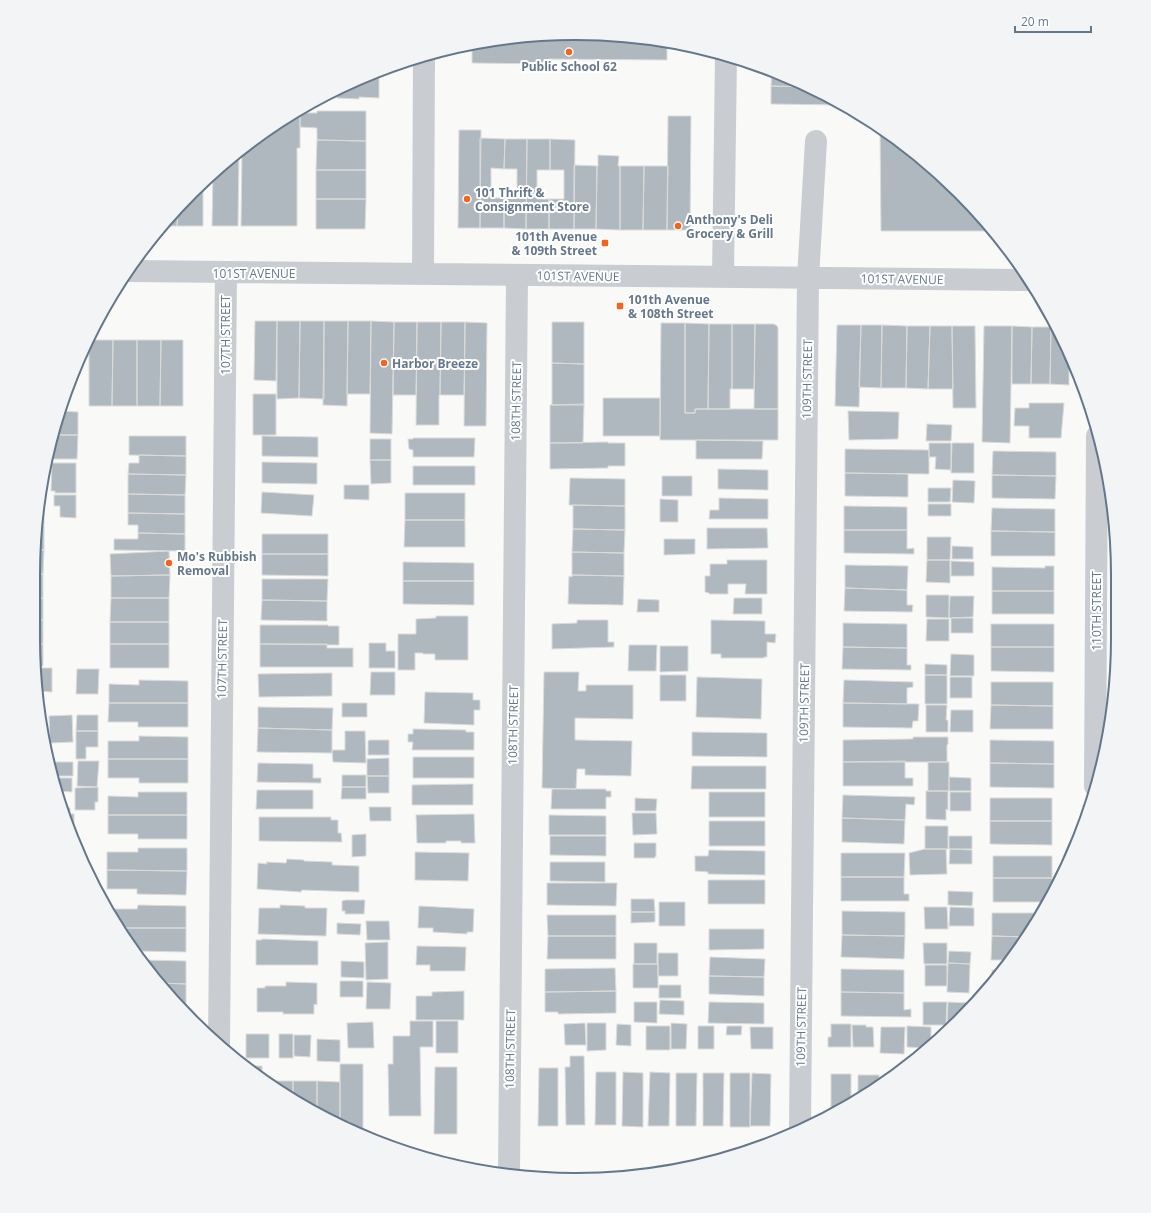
<svg xmlns="http://www.w3.org/2000/svg" width="1151" height="1213" viewBox="0 0 1151 1213" font-family="'Open Sans',sans-serif">
<style>
.building{fill:#afb7bf;stroke:#dbdcd9}
.lines{fill:none;stroke-linecap:round;stroke-linejoin:round}
.minor{stroke:#c9cdd1;stroke-width:22}
.poi-dot{fill:#f5631c;stroke:#fff;stroke-width:1.5}
.labels{text-anchor:middle;dominant-baseline:central;stroke-width:4;stroke-linejoin:round;paint-order:stroke}
.poi-label{font-size:12px;font-weight:bold;fill:#65778b;stroke:#fff;text-anchor:start}
.street-label{font-size:12px;fill:#65778b;stroke:#fff}
.rim{fill:none;stroke:#65778b;stroke-width:2}
</style>
<rect width="100%" height="100%" fill="#f9faf7"/>
<path class="building" d="M611,34L667,43V60L548,59V64L472,63V45L505,38Z
M379,72V98L359,97V99L337,98V94H330Z
M772,72L809,87L771,86Z
M771,86L809,87L816,89L842,105L771,104Z
M297,111H300V148H297V226H241L242,150Z
M317,111H366V141L317,140V128L300,127V113H317Z
M668,116H691L690,230H667Z
M880,129L906,145L984,218L993,231H881Z
M459,130H481L480,228H458Z
M480,138L505,139L504,169L491,168V198H504V228H480Z
M505,139H527L526,229L504,228V198H517V169H504Z
M527,139H550V170H537V199H549V229H526Z
M550,139L575,140L574,229H549V199H564V170H550Z
M317,140L366,141V170H316Z
M239,153L238,226H212L213,173L218,167Z
M598,155L619,156L618,166H620V230L596,229L597,166H598Z
M574,165L597,166L596,229H574Z
M620,166H644L643,230H620Z
M644,166H668L667,230H643Z
M316,170H366V199H316Z
M203,184V226H177L178,211Z
M316,199H366L365,229H316Z
M178,211L177,226H163Z
M255,321H277L276,381L254,380Z
M277,321H300L299,398L277,399Z
M300,321H324V399L299,398Z
M324,321H348L347,406L323,405Z
M348,321H371L370,394H347Z
M371,321L394,322L392,434L370,433Z
M394,322H417L416,395H393Z
M417,322H441L440,395H439V425H416Z
M441,322H465L464,395H440Z
M465,322L487,323L486,426H464Z
M552,322H584V364L552,363Z
M661,323H685V413H695V409H778V440H660Z
M685,323L709,324L708,409H695V413H685Z
M709,324H732V389H730V409H708Z
M732,324H755L754,389H732Z
M755,324H774L777,326L778,328V409H754Z
M837,325H861L859,407L835,406Z
M861,325H882L881,388L859,387Z
M882,325L907,326L906,388H881Z
M907,326H930L928,389L906,388Z
M930,326H952L953,389H928Z
M952,326H975L976,408H953Z
M984,326H1012L1010,443L982,442Z
M1012,326L1032,327L1031,384H1012Z
M1032,327H1051L1050,384H1031Z
M1051,327H1056L1069,357V385L1050,384Z
M89,340H113L112,406H89Z
M113,340H137V406H112Z
M137,340H161L160,406H137Z
M161,340H183V406H160Z
M552,363L584,364V405H552Z
M78,364V379H72Z
M253,394H276V435H253Z
M603,398H660V436H603Z
M1029,403H1064L1061,438H1029V426H1014L1015,408H1029Z
M584,404L583,443H550V405Z
M60,411L78,412V435H56V423Z
M848,411L899,412L898,439L849,440Z
M927,424L952,425L951,441H926Z
M52,435H78L77,459H49Z
M129,436H186V456L129,455Z
M262,436L318,437V457L262,456Z
M413,438H475L474,457H413V450L409,449L408,439H413Z
M370,439H391V460H370Z
M696,440L763,441L762,459H696Z
M608,442V443H625V466H608V468L550,469V443Z
M929,443H951V470L935,469L936,457H929Z
M952,443H974V473H951Z
M845,449L929,450V474L845,473Z
M993,451L1056,452V476L992,475Z
M139,455L186,456V475L128,474L129,463H139Z
M370,460H391V483L371,484Z
M262,462L317,463V484L262,483Z
M52,463H76V493H55V491H51Z
M413,466H475V485H413Z
M718,469L768,470V490L718,489Z
M845,473L908,474V497L845,496Z
M128,474L186,475L185,495L128,494Z
M992,475L1056,476L1055,499L992,498Z
M662,476H692V496H662Z
M570,478L625,479V506L569,505Z
M953,480L975,481L974,503L952,502Z
M344,485H369V500L344,499Z
M928,488H951L950,502H928Z
M262,492L314,495L312,516L261,513Z
M405,493H465V520H405Z
M128,494L185,495V514L128,513Z
M54,495H76V518L60,517V506H54Z
M719,498L768,499V519H709L710,510H719Z
M660,499L678,500V522H660Z
M41,501H44V525H37Z
M928,504H951V516H928Z
M573,505L625,506V530L573,529Z
M844,506L907,507V530H844Z
M992,508L1055,509V532L991,531Z
M128,513L185,514V534L138,533V525H128Z
M405,520H465V547H404Z
M37,525H44V550H34V540Z
M707,528H767L768,548L707,549Z
M573,529L625,530L624,553L572,552Z
M844,530H907V549L914,548V554L844,553Z
M991,531L1055,532V556H991Z
M138,533L185,534V551L114,550V539H138Z
M262,534H328V554H262Z
M927,537H951L950,560H927Z
M664,539H695V554L664,555Z
M952,546L973,547V559H952Z
M34,550H44L43,574H34Z
M169,551L170,575L111,576L110,554Z
M572,552L624,553V576L572,575Z
M262,554H328V576L262,575Z
M727,560H767V594H745L746,584H728V594H709V593L705,592V576H710V564H727Z
M927,560H950V583L926,582Z
M951,561L974,562V576H951Z
M403,562L474,563V581H403Z
M845,565L908,566L907,590L845,588Z
M1045,566H1054V591H992V567L1045,568Z
M34,574H43V598H33Z
M170,575L169,598H111V576Z
M572,575L624,576L623,605L568,604L569,576L572,577Z
M262,579H328L327,601L262,600Z
M403,581H474V605L403,604Z
M845,588L907,590V605H913L912,612L844,611Z
M992,591H1054V614H992Z
M926,595H949V618L926,617Z
M950,596H974L973,617L949,618Z
M33,598H43V620H33Z
M111,598H169V622H110Z
M734,598H762V614H733Z
M638,599L659,600V612H637Z
M262,600L327,601V621L261,620Z
M436,616H468V660H435V654H423V653H415V670H398V634H416V619L436,618Z
M951,618H973V633H951Z
M927,619H949V641H926Z
M33,620H43V644H34Z
M577,620H608V642H614V647L552,649V624L577,623Z
M711,620L765,621V634H776L775,643L767,642V657H764V658H721V654H711Z
M110,622H169V644H110Z
M843,623L907,624V648L843,647Z
M991,624H1054V647H991Z
M260,625H328V626H339V645L260,644Z
M369,643H386V651H395V668H369Z
M34,644H43V666H36Z
M110,644H169V668H110Z
M260,644H327V648H353V667H260Z
M629,645H657L656,671H628Z
M660,646H688V671L660,672Z
M843,647L907,648V665H911V670L842,669Z
M991,647H1054V672L991,671Z
M951,654L974,655V676H950Z
M925,664L947,665V675H925Z
M36,668H52V692L38,691Z
M77,669H99L98,694H76Z
M371,672H395V695H370Z
M544,672H579L578,691H586V685H633V719L575,718V740L632,741L631,776L585,775V769H577L576,789L542,788Z
M332,673V696L259,697L258,674Z
M660,675H686V701H660Z
M925,675H947V704H925Z
M697,677L762,679L761,719L696,717Z
M950,677H972V698H950Z
M139,680L188,681V703H109V684L139,685Z
M844,680L913,682V687L907,688V704L843,703Z
M991,682H1053V706L991,705Z
M425,692L473,693V700H480V710H474V725L424,723Z
M109,703H188V727H138V722H108Z
M342,703H367V717H342Z
M843,703L919,704L918,721H913L912,728L843,727Z
M926,705H947L946,720H948V732H926Z
M991,705L1053,706V729H990Z
M258,707L333,708L332,730L258,728Z
M951,710H973V732H950Z
M72,715L73,742L50,743L49,716Z
M77,715H98V731H76Z
M258,728L332,730V753L257,752Z
M413,729L466,730V732H474V750H412L413,742H408V734H413Z
M76,731H98V747H86V759H76Z
M345,731H365L366,763L333,762L332,750H345Z
M692,732L767,733V757L692,756Z
M139,736L188,737V759H108V741H139Z
M913,737H948V744L947,745V762H843V740L913,739Z
M370,740H389V755H368V741Z
M990,740L1054,741V764L990,763Z
M413,757H474V778H413Z
M389,758V776H367V759Z
M108,759H188V783H139V778H108Z
M78,761H99L97,787L77,786Z
M905,761V778H913V786H843V762Z
M51,762H73V776H53L51,768Z
M928,762H949V791H928Z
M258,763L313,764V778H321V783L257,782Z
M990,763L1054,764V788L990,787Z
M692,766H766V789H691Z
M342,775H366V787H342Z
M367,776H389V793H368Z
M949,777L971,778V791H949Z
M54,778H72V792L58,791Z
M473,784V805H412V785Z
M98,787V802H95V810H75V788Z
M342,787H366V799H341Z
M552,789H606V791H611V797H606V809H551Z
M257,790H313V809H256Z
M926,791H948V810L946,809V820L926,819Z
M138,792H187V815H108V796L138,797Z
M709,792H765V817H709Z
M950,792H971V811H950Z
M843,795L915,797L914,805L906,804L905,820L842,818Z
M635,798L657,799L656,811H635Z
M990,798H1052V821H990Z
M369,807H391V821H370Z
M63,808H70V814H74V837H72Z
M632,813H656L657,834L633,835Z
M474,814L475,843H461V841H446V843H417L416,815Z
M108,815H187V839H138V834H108Z
M549,815L606,816V835H549Z
M259,817H331V820H338V833H341L342,842L259,841Z
M842,818L905,820L904,844L842,842Z
M709,821H765V846H709Z
M990,821H1052V845L990,844Z
M925,826H948V849H925Z
M366,834V856L352,857V835Z
M550,836H606V856L550,855Z
M949,836H972V849H949Z
M634,843H656V857L655,856V858H634Z
M138,848H187V871L107,870V852H138Z
M925,849H946L947,874L910,875L909,853Z
M950,849L972,850V864H949Z
M709,850L765,851V875L708,874V872L695,871V856H708Z
M415,852L469,853L468,881L415,880Z
M841,853H905L904,877H841Z
M993,856H1052V878H993Z
M287,859L304,860V861L332,862V865L359,866V892L302,890L301,892L257,889L258,863L267,864L266,862L286,863Z
M550,862H605V882L550,881Z
M107,870L187,871L186,895L137,894V889H107Z
M841,877H904V894H909V901H841Z
M993,878H1052V891L1046,902H993Z
M708,880H765V904H708Z
M547,883H617L616,906L547,905Z
M948,891L973,892L972,906L948,905Z
M631,899H654L655,912H631Z
M346,900H365L364,914H345V911H342V901Z
M659,902H685V926H659Z
M138,905L186,906V928H122L111,909H137Z
M280,905L305,906V908H327L326,936L258,934L259,908H280Z
M419,906L474,909L473,932H467V934L433,932V928H418Z
M924,907H947L948,929H925Z
M950,907L974,908V926H949Z
M842,911L905,912V936L842,935Z
M631,912H655V922L631,923Z
M992,913H1040L1028,937L992,936Z
M547,915H616V936H548Z
M366,921H389L390,940H367Z
M337,923L361,924L360,935L337,934Z
M122,928H186V952L137,951V947H133Z
M709,929H764V949L709,950Z
M842,935L905,936L904,959L841,957Z
M548,936H616V959H547Z
M992,936L1028,937L1009,960H991Z
M262,939L318,941V965H256V940H262Z
M388,942V979L366,980L365,943Z
M634,943H657V964H634Z
M923,943H947V964H924Z
M417,946L466,947L465,971H430V965H416Z
M949,951L971,952L970,964L948,963Z
M658,953H678V976H658Z
M710,957L765,959L764,977L709,976Z
M141,960L186,961V984L160,983L145,968Z
M341,961L364,962V978L341,977Z
M948,963L970,964L969,993L947,992Z
M633,964H658V988H633Z
M925,965H947V986H925Z
M615,968L616,991L545,992V969Z
M841,969L904,970V993L841,992Z
M992,970H1001L992,981Z
M709,976L764,977V996L709,994Z
M340,981H363V997H340Z
M286,982L317,983V1005L314,1004V1014H283V1012H257V988H265V986H286Z
M367,982L391,983L390,1009H366Z
M160,983L186,984V1007H182Z
M659,985H681V998H659Z
M464,991V1020H416V996H432V992Z
M616,991V1013L558,1014V1012H545V992Z
M841,992L904,993V1010L911,1009V1017L841,1016Z
M660,1000L684,1001V1015L659,1014Z
M634,1002H657V1023L634,1022Z
M709,1002L764,1003V1024L708,1023Z
M923,1002H947L946,1025H923Z
M948,1002L970,1003V1008L955,1024H947Z
M410,1021H433V1047H420L421,1116H389L388,1064H393V1036H410Z
M436,1021H458V1053H436Z
M373,1022L374,1048H348L347,1023Z
M585,1023L586,1045H565L564,1024Z
M587,1023H606V1050L587,1051Z
M671,1023L687,1024L686,1049H671Z
M617,1024L631,1025V1046L616,1045Z
M831,1024H851V1047H828V1037H831Z
M852,1025H866V1027H873L874,1047H853Z
M646,1026H670V1050H646Z
M698,1026H714V1049H698Z
M727,1026H742L741,1035H726Z
M907,1026L931,1027V1043L924,1048L907,1047Z
M750,1027H773V1049H751Z
M881,1027H905L904,1054L880,1053Z
M246,1034H269V1058H246Z
M279,1034H293V1058H279Z
M294,1035H311L310,1057L294,1056Z
M317,1039L340,1040V1062L317,1061Z
M570,1056H584L585,1125H566L565,1067H570Z
M340,1064H363V1130H354L350,1128V1122H340Z
M247,1066H262V1077Z
M435,1067H457V1134H434Z
M539,1068H558V1126H538Z
M596,1072H616V1125H595Z
M623,1072L643,1073V1127L622,1126Z
M650,1072L670,1073L669,1126H648Z
M676,1073H697L696,1126H676Z
M703,1073H724L723,1126H703Z
M730,1073H750V1127H730Z
M752,1073L771,1074L770,1126H750Z
M831,1074H851V1104L847,1107L831,1114Z
M858,1075H879V1083L858,1099Z
M270,1081H293V1100L270,1083Z
M293,1081H317V1113L304,1107L293,1100Z
M317,1081L340,1082V1123L317,1113Z"/>
<g class="lines">
<path class="minor" d="M129,271L1028,280
M423,274L424,56
M723,277L726,55
M1095,786L1097,436
M219,1046L226,272
M800,1128L808,278L816,141
M509,1175L517,275"/>
</g>
<g class="poi-dot">
<circle cx="569" cy="52" r="4"/>
<circle cx="467" cy="199" r="4"/>
<circle cx="678" cy="226" r="4"/>
<rect x="601" y="239" width="8" height="8" rx="2"/>
<rect x="616" y="302" width="8" height="8" rx="2"/>
<circle cx="384" cy="363" r="4"/>
<circle cx="169" cy="563" r="4"/>
</g>
<g class="labels">
<g class="poi-label">
<text x="569" y="66" text-anchor="middle">Public School 62</text>
<text x="475" y="192">101 Thrift &amp;<tspan x="475" dy="14">Consignment Store</tspan></text>
<text x="686" y="219">Anthony's Deli<tspan x="686" dy="14">Grocery &amp; Grill</tspan></text>
<text x="597" y="236" text-anchor="end">101th Avenue<tspan x="597" dy="14">&amp; 109th Street</tspan></text>
<text x="628" y="299">101th Avenue<tspan x="628" dy="14">&amp; 108th Street</tspan></text>
<text x="392" y="363">Harbor Breeze</text>
<text x="177" y="556">Mo's Rubbish<tspan x="177" dy="14">Removal</tspan></text>
</g>
<g class="street-label">
<text x="254" y="273">101ST AVENUE</text>
<text transform="translate(578 276) rotate(1)">101ST AVENUE</text>
<text transform="translate(902 279) rotate(1)">101ST AVENUE</text>
<text transform="translate(225 335) rotate(-90)">107TH STREET</text>
<text transform="translate(807 379) rotate(-89)">109TH STREET</text>
<text transform="translate(516 401) rotate(-89)">108TH STREET</text>
<text transform="translate(1096 611) rotate(-90)">110TH STREET</text>
<text transform="translate(222 659) rotate(-89)">107TH STREET</text>
<text transform="translate(804 703) rotate(-89)">109TH STREET</text>
<text transform="translate(513 725) rotate(-89)">108TH STREET</text>
<text transform="translate(801 1027) rotate(-89)">109TH STREET</text>
<text transform="translate(510 1049) rotate(-89)">108TH STREET</text>
</g>
</g>
<path d="M0 0H1151V1213H0ZM575 40H576A535 535 0 0 1 1111 575V638A535 535 0 0 1 576 1173H575A535 535 0 0 1 40 638V575A535 535 0 0 1 575 40Z" fill="#f3f4f6" fill-rule="evenodd"/>
<path class="rim" d="M575 40H576A535 535 0 0 1 1111 575V638A535 535 0 0 1 576 1173H575A535 535 0 0 1 40 638V575A535 535 0 0 1 575 40Z"/>
<path d="M1015 26v6h76v-6" fill="none" stroke="#65778b" stroke-width="2"/>
<text x="1021" y="26" font-size="12" fill="#65778b" stroke="#ffffff" stroke-width="3" paint-order="stroke">20 m</text>
</svg>
